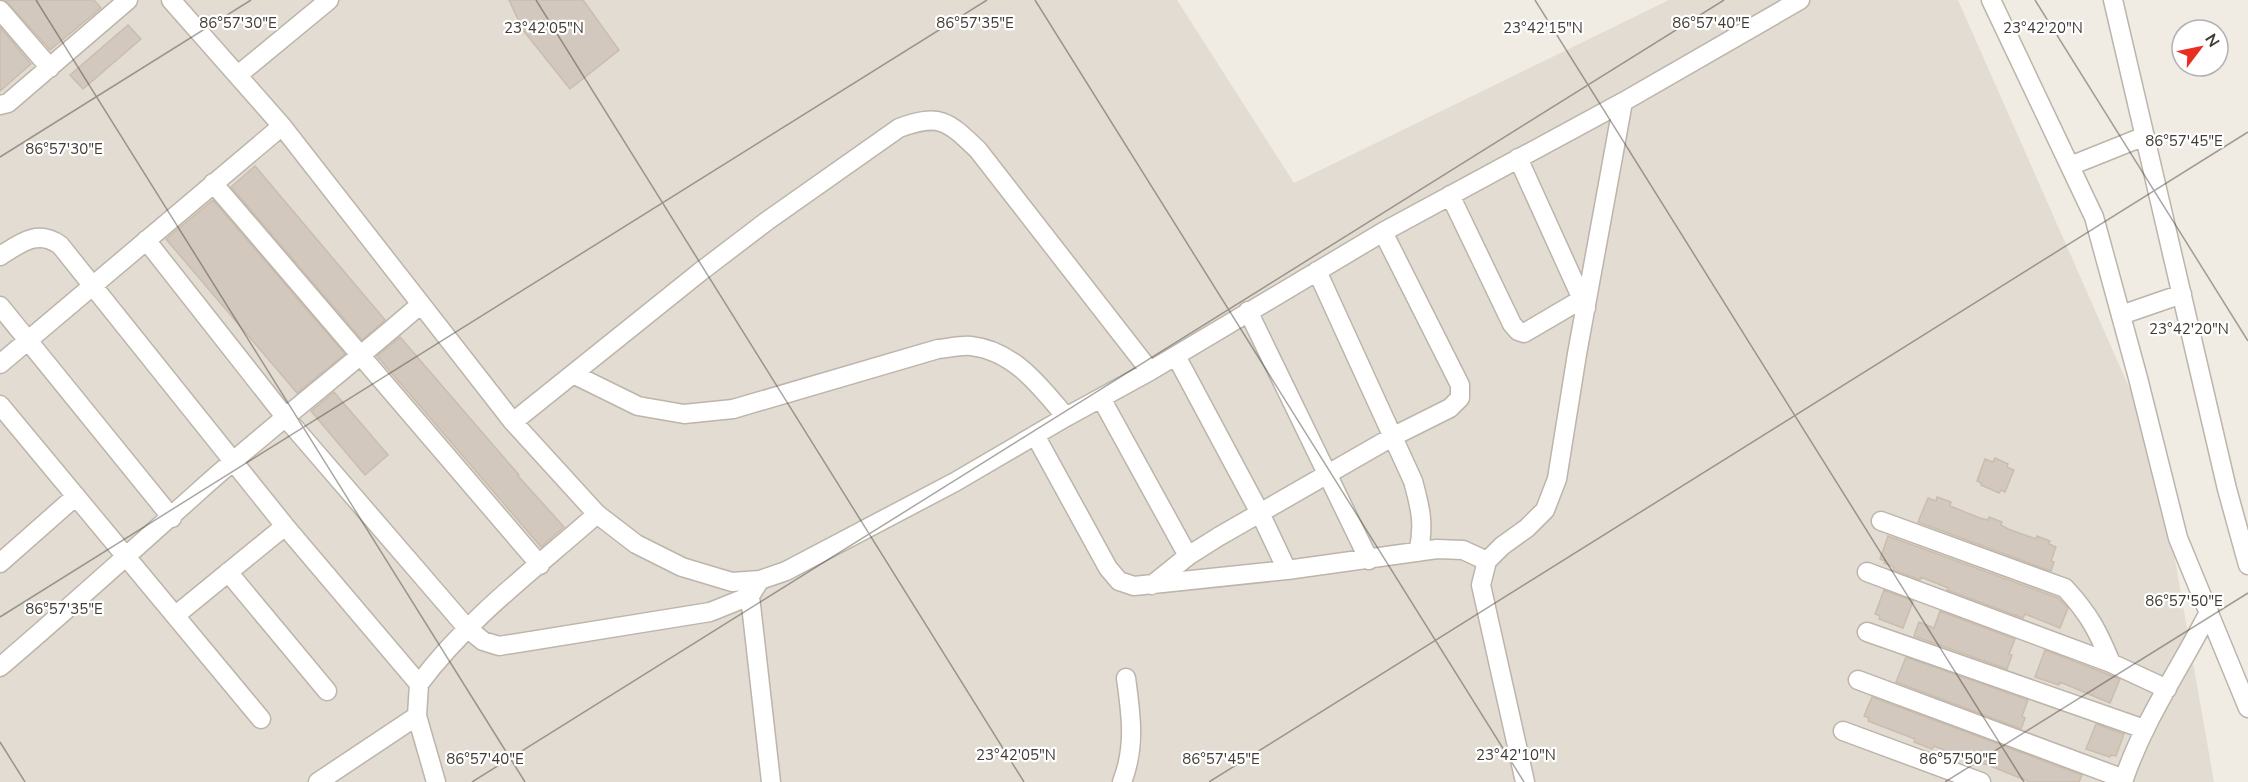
<svg xmlns="http://www.w3.org/2000/svg" width="2248" height="782" viewBox="0 0 2248 782" font-family="'Nunito Sans',sans-serif">
<style>
.residential{fill:#e3dcd2}
.building{fill:#d3c8bd;stroke:#cabdae;stroke-width:1.5}
.lines{fill:none;stroke-linecap:round;stroke-linejoin:round}
.minor-casing{stroke:#bdb4aa;stroke-width:21}
.minor{stroke:#fff;stroke-width:18}
.ticks{fill:none;stroke:#413b34;stroke-width:1.5;stroke-opacity:0.45}
.ticks-label{font-size:15px;text-anchor:middle;fill:#413b34;stroke:#fff;stroke-width:4.5;stroke-linejoin:round;paint-order:stroke}
</style>
<rect width="100%" height="100%" fill="#f0ebe3"/>
<path class="residential" d="M0,0H1177L1294,183L1669,0H1958L2155,446L2214,782H0Z"/>
<path class="building" d="M5,0H94L101,8L50,50Z
M509,0H583L619,50L570,89L523,30Z
M128,25L141,39L83,89L70,75Z
M0,27L31,64L0,91Z
M255,166L385,320L362,340L231,187Z
M213,200L345,354L297,393L166,239Z
M400,337L519,475L518,476L564,527L541,547L377,356Z
M334,392L388,455L365,475L311,411Z
M1995,458L2008,464L2007,467L2014,470L2005,492L2001,490L1999,493L1981,485V483L1977,481L1985,459L1993,462Z
M1937,497L1951,502L1950,506L1980,518L1988,520L1989,517L2002,522L2001,525L2008,529L2036,539L2037,536L2050,541L2049,544L2056,547L2051,561L2054,562L2051,571L1918,522L1928,498L1936,501Z
M1888,536L2058,598L2068,608L2060,628L2025,614L2023,618L1947,590L1948,588L1921,577L1920,580L1893,570L1894,567L1884,563L1885,561L1880,559Z
M1884,590L1913,601L1903,628L1879,619L1880,616L1875,614Z
M1940,611L2015,639L2009,654L2012,655L2007,669L1914,636L1919,622L1934,628Z
M2045,650L2120,679L2110,703L2060,682L2059,685L2035,677Z
M1906,657L2028,700L2022,716L2025,718L2021,729L1896,682Z
M1872,697L2082,775L2079,782H2030L1988,765L1980,763V765L1934,746L1932,749L1914,742L1915,739L1868,721L1869,718L1864,716Z
M2096,724L2124,734L2116,756L2111,755L2110,757L2086,749Z"/>
<g class="lines">
<defs>
<path id="minor" d="M171,0L282,126L513,422L597,514L636,544L682,567L732,582L760,580L786,571L955,482L1066,417L1150,371L1383,232L1623,102L1800,0
M1991,0L2094,217L2138,378L2178,538L2248,708
M2113,0L2227,489L2248,565
M0,10L50,68
M238,75L329,0
M0,105L8,103L128,0
M1518,158L1586,308
M2070,166L2145,136
M213,183L540,565
M1450,195L1512,324L1518,331L1524,333L1531,329L1582,299
M146,240L286,418L467,628L483,641L499,646L710,612L750,596L760,580
M0,256C21,243 37,229 60,245L285,526L419,684C468,618 536,568 597,514
M1317,271L1413,481C1420,506 1425,526 1418,552
M0,306L172,518
M1248,311L1369,560
M2121,315L2182,294
M1176,356L1260,513L1287,570
M0,364L282,126
M573,374L638,406L684,414L733,409L938,349C949,348 961,345 971,346C1014,351 1040,386 1066,417
M1101,398L1188,556
M0,405L261,719
M513,422L700,272L767,221L899,128C940,113 948,121 978,150L1150,371
M1035,435L1108,568L1119,581L1134,586L1287,570L1437,549L1463,550L1487,561
M1881,521L2065,588C2089,614 2098,631 2111,663
M0,563L76,496
M228,572L327,691
M1867,572L2111,663L2167,689
M1152,585L1188,556L1218,537L1394,436L1450,408L1460,398V385L1383,232
M750,596L771,782
M176,615L285,526
M1867,632L2144,729
M0,667C67,610 132,551 198,492C270,427 348,368 421,304
M1858,680L2124,779
M419,684L417,716L436,782
M1843,731L1981,782
M318,782L417,716
M1122,782C1136,746 1131,715 1126,678
M1525,782L1481,585L1487,561L1502,546L1527,528L1545,510L1557,479L1577,354L1623,102
M2123,782C2143,721 2180,669 2209,612"/>
</defs>
<use href="#minor" class="minor-casing"/>
<use href="#minor" class="minor"/>
</g>
<path class="ticks" d="M36,0L525,782M536,0L1024,782M1035,0L1524,782M1535,0L2024,782M2035,0L2248,341M0,157L251,0M0,617L987,0M0,742L25,782M472,782L1724,0M1209,782L2248,132M1945,782L2248,593"/>
<g class="ticks-label">
<text x="238" y="28">86°57'30"E</text>
<text x="975" y="28">86°57'35"E</text>
<text x="1711" y="28">86°57'40"E</text>
<text x="544" y="33">23°42'05"N</text>
<text x="1543" y="33">23°42'15"N</text>
<text x="2043" y="33">23°42'20"N</text>
<text x="2184" y="146">86°57'45"E</text>
<text x="64" y="154">86°57'30"E</text>
<text x="2189" y="334">23°42'20"N</text>
<text x="2184" y="606">86°57'50"E</text>
<text x="64" y="614">86°57'35"E</text>
<text x="1016" y="760">23°42'05"N</text>
<text x="1516" y="760">23°42'10"N</text>
<text x="485" y="764">86°57'40"E</text>
<text x="1221" y="764">86°57'45"E</text>
<text x="1958" y="764">86°57'50"E</text>
</g>
<g transform="translate(2200 48) rotate(58)"><circle r="28" fill="#ffffff" stroke="#b3b1ae" stroke-width="1.5"/>
<path d="M0-4.5L10 22L0 15L-10 22Z" fill="#e72f23"/>
<text y="-9" font-size="16" font-weight="bold" text-anchor="middle" fill="#413b34">N</text>
</g>
</svg>
